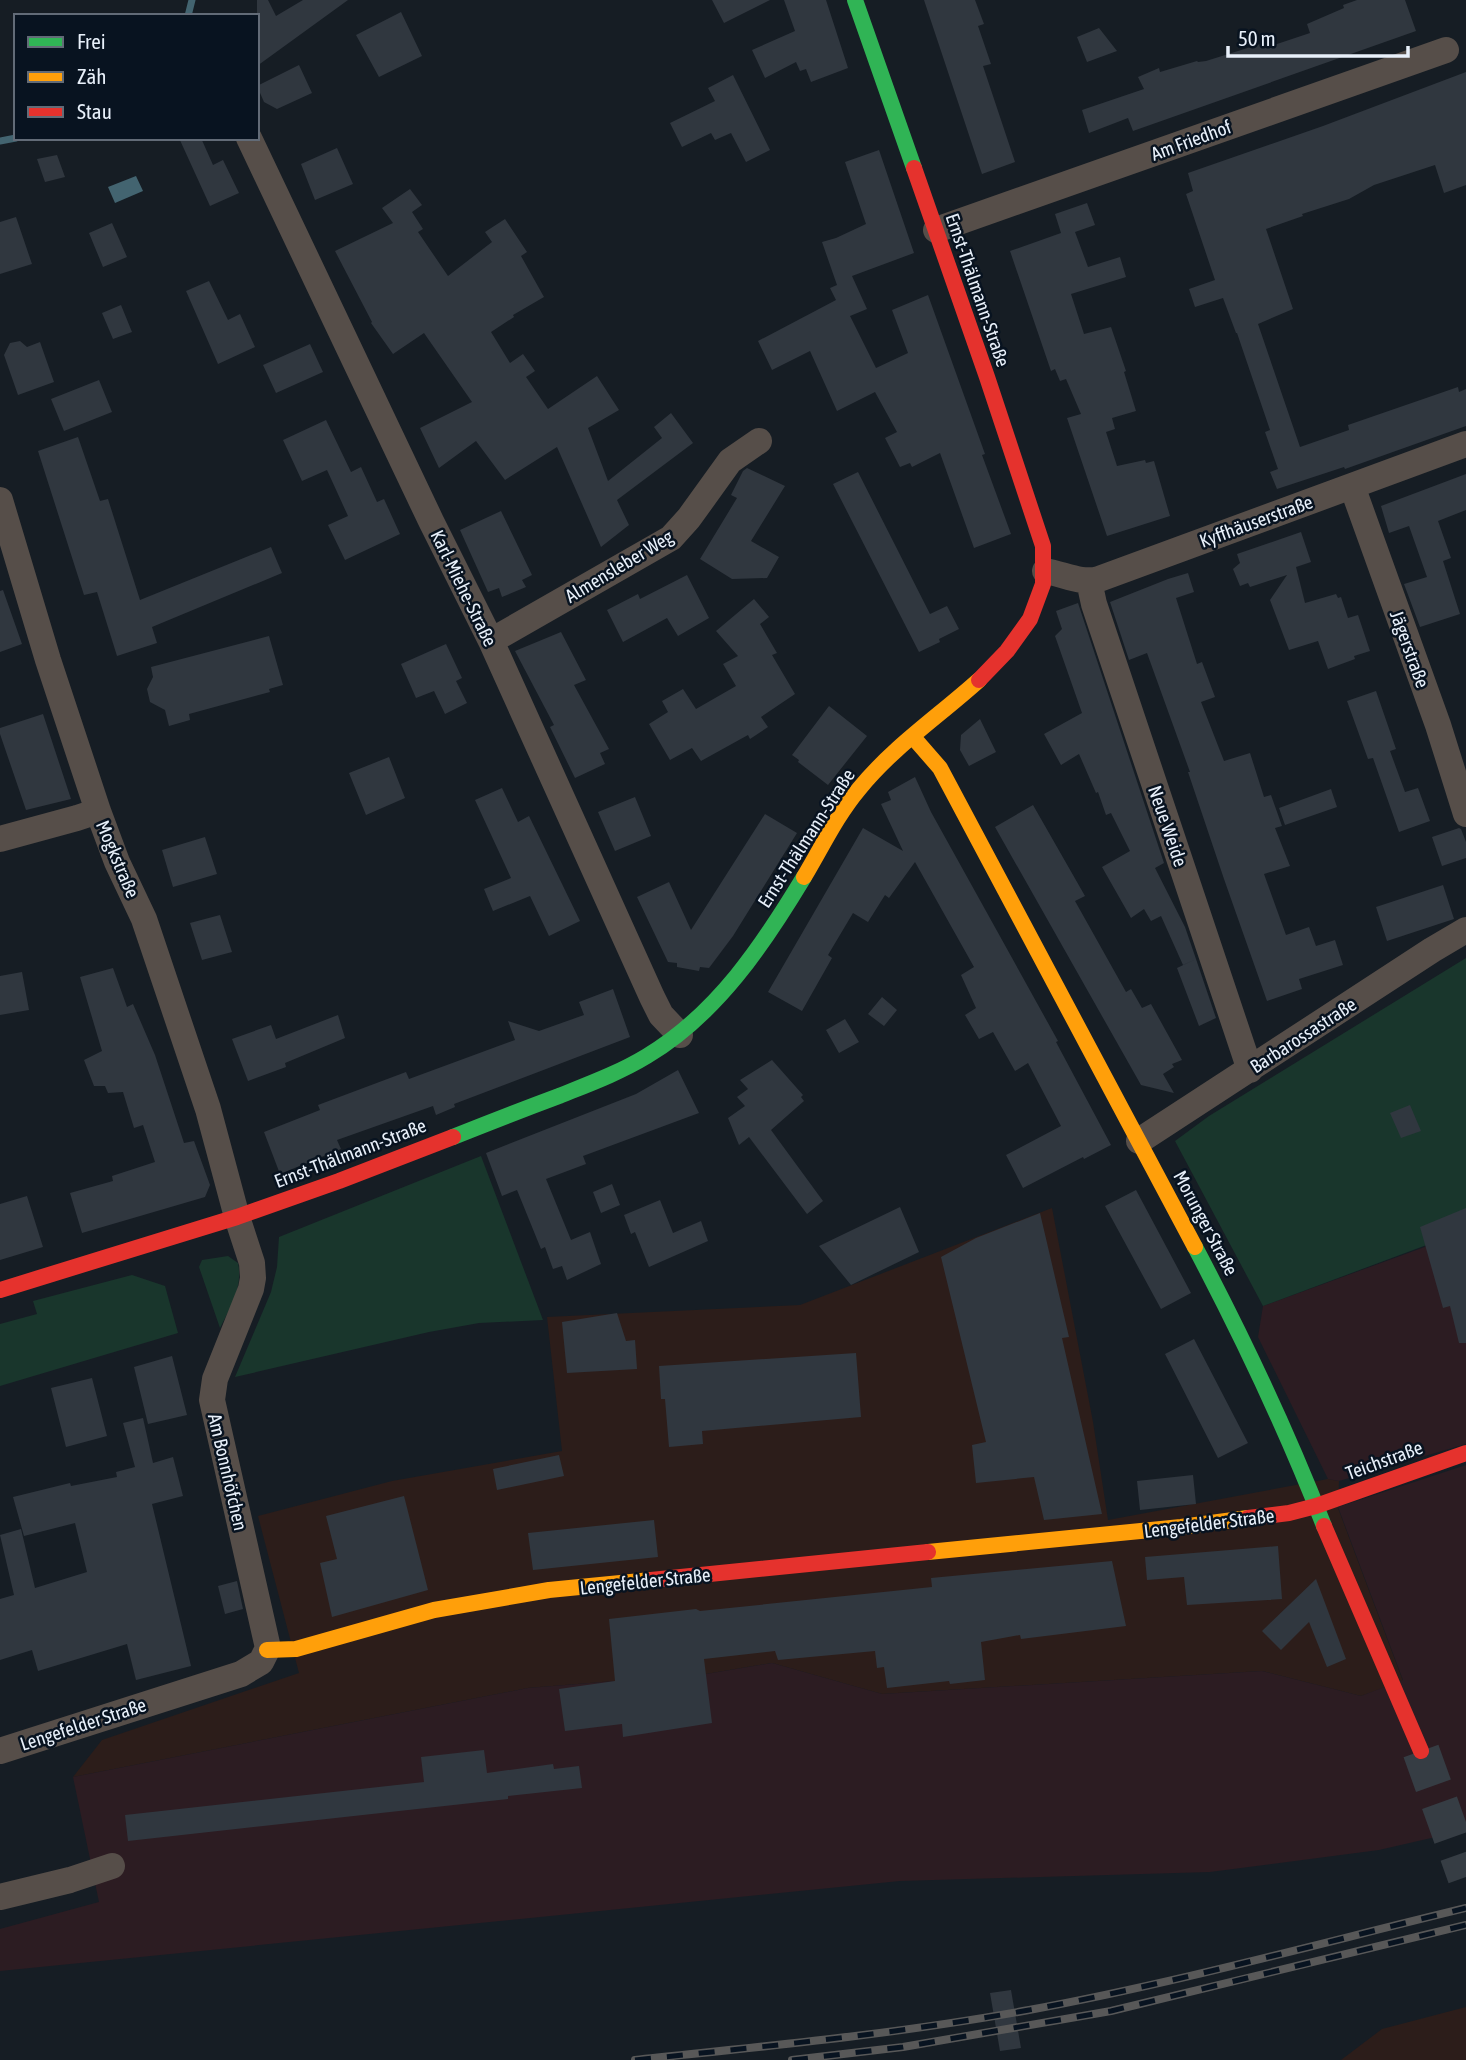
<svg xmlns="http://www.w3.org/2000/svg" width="1466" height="2060" viewBox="0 0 1466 2060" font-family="'Asap Condensed',sans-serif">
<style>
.commercial{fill:#2c1d1a}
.industrial{fill:#2c1c22}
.green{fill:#19362c}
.water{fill:#436470}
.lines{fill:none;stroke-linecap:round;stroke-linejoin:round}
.stream{stroke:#436470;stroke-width:7}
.building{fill:#30373f}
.secondary-tunnel{stroke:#363d44;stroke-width:37;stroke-dasharray:37 18;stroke-linecap:butt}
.street{stroke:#564e49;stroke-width:26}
.fast{stroke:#30b455;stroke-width:16}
.slow{stroke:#ff9f0a;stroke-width:16}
.jam{stroke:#e5322d;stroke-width:16}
.rail-casing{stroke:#585858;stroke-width:8}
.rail{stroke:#081320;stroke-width:5;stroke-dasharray:16;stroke-linecap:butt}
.labels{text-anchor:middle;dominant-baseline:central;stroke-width:5;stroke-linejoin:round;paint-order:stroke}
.street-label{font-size:19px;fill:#e8f0fa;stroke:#081320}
</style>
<rect width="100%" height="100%" fill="#161d24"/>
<path class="commercial" d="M1052,1208L1093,1422L1108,1520L1328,1479L1339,1481L1338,1508L1403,1681L1361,1696L1262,1671L882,1694L772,1663L706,1674L616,1685L615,1681L528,1688L73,1777L102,1740L299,1673L258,1516L392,1481L562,1451L547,1317L800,1305Z
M1466,2007V2060H1341L1382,2029Z"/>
<path class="industrial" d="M1466,1232V1444L1339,1481L1328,1479L1258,1337L1263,1306Z
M1466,1465V1830L1379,1850L1210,1872L900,1881L0,1971V1929L99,1902L73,1777L528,1688L615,1681L616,1684L706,1674L772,1663L882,1694L1262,1671L1361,1696L1403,1680L1338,1507Z"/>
<path class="green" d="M1466,958V1227L1448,1237L1263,1306L1175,1141L1209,1116Z
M481,1156L543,1320L479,1323L429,1332L235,1377L271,1292L277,1267L279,1237Z
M228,1256L238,1263C243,1288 231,1306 220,1328L199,1267L202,1260Z
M132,1275L165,1286L178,1333L0,1386V1324L37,1314L33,1301Z"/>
<path class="water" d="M136,176L143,191L115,203L108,187Z"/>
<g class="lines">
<path class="stream" d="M188,16L192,0
M0,141L16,138"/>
</g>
<path class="building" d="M257,0H268L276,16L303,0H348L257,66Z
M712,0H770L724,23Z
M784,0H826L848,68L811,82L806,69L800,71L796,62L765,78L752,50L795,31Z
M924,0H975L984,24L978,26L991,64L983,66L1015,162L982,174Z
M1357,0H1405L1416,31L1133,131L1128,118L1089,133L1082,110L1144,89L1138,77L1159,68L1160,72L1197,61L1198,62L1206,61L1270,41L1271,46L1310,33L1307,24L1344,8L1343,5Z
M401,12L422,56L379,77L356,35Z
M1099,28L1117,51L1087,62L1077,37Z
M299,65L312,93L277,109L264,102L257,86Z
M1466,72V185L1444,193L1435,165L1374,185L1349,199L1302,214L1303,216L1266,229L1293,309L1258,324L1300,447L1349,430L1348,425L1458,387L1459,392L1466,389V426L1345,469L1344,467L1277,489L1270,472L1278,469L1265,432L1270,430L1237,333H1236L1223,298L1195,307L1189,289L1215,280L1186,194L1193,191L1188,173L1323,126Z
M733,75L770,150L746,162L731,133L715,140L711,133L682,147L670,123L715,101L708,88Z
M179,138H201L213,165L223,160L239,193L210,206Z
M337,148L353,184L315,200L301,164Z
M879,150L914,253L852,276L867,309L850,316L876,368L908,353L892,310L928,295L985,454L982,455L1011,534L974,548L940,453L912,467L910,463L900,467L885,438L897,432L875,392L837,411L810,351L772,370L758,341L836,300L830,288L837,285L822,242L836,238L866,224L845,162Z
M57,155L65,177L45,182L37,159Z
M410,189L422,205L412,212L423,229L418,232L448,276L492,242L485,232L505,219L527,252L521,256L544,297L513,315L514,317L491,332L510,363L523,354L535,371L526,377L548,409L597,376L619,410L588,428L608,481L662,438L654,427L671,413L693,443L617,500L629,525L601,547L557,447L505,480L476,441L439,468L420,428L472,402L424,333L393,354L371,323L372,322L335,251L393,223L382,208Z
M1087,203L1095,225L1075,232L1088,267L1120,257L1126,277L1071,294L1084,334L1111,327L1126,371L1124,372L1136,411L1112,418L1115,429L1106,432L1117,466L1145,460L1146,463L1154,461L1170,516L1107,536L1067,418L1081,414L1066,379L1060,381L1055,369L1051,371L1010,251L1061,233L1055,214Z
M16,217L32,264L0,274V222Z
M112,223L127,257L103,267L89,233Z
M209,281L228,320L240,314L255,347L218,364L186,291Z
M121,305L132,332L113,339L102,313Z
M20,341L27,347L40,342L54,382L18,395L4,355L10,343Z
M310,344L323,372L276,393L263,365Z
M99,380L112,412L64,431L51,399Z
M326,420L351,472L361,467L377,502L384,499L400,534L345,560L328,525L348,516L327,470L302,481L283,440Z
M78,437L100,501L108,499L140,600L271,547L282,573L152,627L157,643L117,656L97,592L84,595L38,451Z
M747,468L785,486L751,541L779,557L767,578L732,579L700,559L737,498L731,495L743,471Z
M858,472L930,614L947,606L959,629L939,639L940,642L919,652L833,484Z
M1466,474V510L1438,521L1451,558L1443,561L1460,614L1420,627L1404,584L1427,577L1409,526L1389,533L1381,506Z
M501,511L532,575L522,580L526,587L502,597L499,588L488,592L460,530Z
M1301,532L1311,562L1296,567L1305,603L1336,594L1338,598L1341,597L1348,618L1358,615L1370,651L1354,656L1355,659L1328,669L1318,641L1289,650L1270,600L1287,575L1250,587L1248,583L1240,586L1233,569L1240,563L1237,554Z
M1188,573L1194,592L1176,598L1197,664L1202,662L1215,697L1201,702L1224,761L1250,753L1264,797L1271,795L1282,826L1275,828L1290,866L1264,874L1286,935L1309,927L1316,946L1335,940L1343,965L1299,979L1302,989L1267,1001L1224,879L1188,772H1190L1147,653L1129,660L1110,602L1168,579Z
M687,575L709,618L678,636L667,618L623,642L607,610L638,594L640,599Z
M3,590L22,644L0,652V591Z
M754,599L769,617L760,624L777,653L772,655L795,694L761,717L768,727L750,739L748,735L701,761L692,748L670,760L649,724L668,712L662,701L683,689L696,709L736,686L723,664L738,656L716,631Z
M1078,603L1164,863L1155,868L1185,927L1196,959L1183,965L1161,916L1151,921L1144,909L1131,918L1102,867L1130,851L1111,813L1106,815L1098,792L1096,793L1079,754L1061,765L1044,734L1082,713L1055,636L1062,629L1056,611Z
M561,632L586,680L574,685L609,749L600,753L605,764L575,778L550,727L554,725L515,651Z
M269,636L283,685L269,689L270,692L189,714L190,720L169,726L165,710L150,702L147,689L153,677L151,667Z
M446,644L462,678L456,681L467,703L445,714L434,691L416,698L401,664Z
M1376,691L1396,749L1390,751L1405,792L1418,788L1430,821L1399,832L1373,758L1368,759L1347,701Z
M829,706L867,736L828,785L798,762L799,760L792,755Z
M43,714L71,799L26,810L0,734V728Z
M980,719L996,752L969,766L960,750L961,735Z
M389,757L405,798L366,815L349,773Z
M915,777L931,812L1058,1041L1056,1042L1111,1145L1084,1159L1083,1157L1023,1188L1006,1155L1061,1126L1028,1063L1015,1071L993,1032L979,1039L965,1015L976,1008L961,975L974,967L915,862L889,898L885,895L868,922L853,913L828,955L832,958L802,1011L768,992L863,828L903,851L881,804L891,800L888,792Z
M502,788L518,822L529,816L580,921L549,936L530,896L493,911L484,889L511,878L475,800Z
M1331,789L1337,807L1285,825L1279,808Z
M635,797L651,836L615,851L598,812Z
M1033,805L1085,896L1075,901L1126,992L1131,989L1142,1008L1151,1004L1182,1060L1172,1064L1174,1067L1163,1074L1174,1093L1141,1085L995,827Z
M765,814L797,833L733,936L709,968L700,967L699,971L677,967V963L668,962L637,897L669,882L691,930Z
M1459,828L1461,829L1466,842V858L1442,866L1432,837Z
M205,837L217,874L173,887L162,850Z
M1443,885L1454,919L1387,941L1376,907Z
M220,915L232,952L202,960L190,923Z
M1196,959L1216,1018L1199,1026L1177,968Z
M113,968L127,1007L133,1004L155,1055L184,1143L194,1141L210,1185L205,1197L82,1233L70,1193L113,1181L112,1176L155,1162L143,1125L134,1128L123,1092L108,1093L105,1086H94L84,1060L102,1051L80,977Z
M22,972L29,1010L0,1015V976Z
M613,989L630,1037L454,1104L455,1107L436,1115L433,1106L337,1140L341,1149L280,1174L264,1132L320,1110L318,1105L406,1072L409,1079L515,1040L508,1021L539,1031L584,1015L579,1002Z
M882,997L897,1010L884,1026L868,1014Z
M338,1015L345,1038L285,1063L286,1067L248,1081L232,1039L271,1025L276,1039Z
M845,1019L859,1042L839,1053L826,1030Z
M772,1060L803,1095L801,1097L804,1101L771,1130L823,1201L807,1214L749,1137L739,1145L728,1118L745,1106L737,1097L748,1089L740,1080Z
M678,1070L699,1113L583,1156L586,1164L546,1179L571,1240L590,1232L601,1264L567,1280L562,1266L553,1269L545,1247L541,1249L517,1190L502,1196L486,1153L636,1094Z
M1410,1105L1421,1131L1401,1138L1390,1113Z
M612,1184L620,1205L601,1213L593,1192Z
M1136,1190L1191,1293L1161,1309L1105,1206Z
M27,1196L43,1247L0,1260V1204Z
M660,1200L673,1233L701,1221L708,1241L649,1267L635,1232L631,1234L624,1215Z
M900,1207L919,1252L851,1285L819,1246Z
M1466,1208V1343H1459L1450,1306L1443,1308L1420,1227Z
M1040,1213L1069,1337L1062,1338L1102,1514L1044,1520L1034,1477L976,1483L972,1445L986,1442L941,1257L976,1238Z
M617,1313L626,1341L635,1340L637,1369L567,1373L562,1322Z
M1194,1339L1248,1443L1218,1458L1165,1354Z
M856,1353L861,1417L702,1431L703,1444L669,1447L665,1399H661L659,1366Z
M172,1356L187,1415L148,1424L134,1367Z
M92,1378L107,1436L66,1447L51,1388Z
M143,1418L153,1463L173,1457L183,1496L152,1504L191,1666L136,1680L127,1644L38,1671L32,1650L0,1660V1599L14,1595L0,1535L21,1529L35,1588L87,1572L75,1523L24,1536L13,1497L70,1483L71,1486L117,1477L116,1472L135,1467L123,1423Z
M559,1455L564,1476L497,1490L493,1469Z
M1193,1475L1196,1504L1140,1510L1137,1481Z
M404,1496L428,1590L332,1617L320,1563L337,1559L326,1516Z
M654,1520L658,1557L533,1570L528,1533Z
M1278,1546L1282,1599L1187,1605L1184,1577L1147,1580L1145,1557Z
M1112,1561L1126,1626L1021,1639L1020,1635L981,1642L985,1680L950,1684L949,1681L887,1688L884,1667L877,1668L875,1651L778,1660L775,1651L704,1659L712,1723L623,1737L622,1724L565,1731L559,1689L615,1681L609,1619L696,1609L700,1611L932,1587L931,1578Z
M1316,1579L1346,1659L1327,1667L1309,1622L1281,1650L1262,1631Z
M237,1581L243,1609L225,1614L218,1586Z
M484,1750L487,1773L553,1764L554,1769L579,1766L582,1788L508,1796V1799L128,1841L125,1815L424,1782L421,1757Z
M1011,1990L1021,2048L1000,2051L990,1993Z"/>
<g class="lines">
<path class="secondary-tunnel" d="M1421,1751L1466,1877"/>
<path class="street" d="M249,138L431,521L491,641L652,997L661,1015L680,1035
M936,230L1446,50
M1352,486L1438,725L1466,814
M0,500L48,660L98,811L117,862L144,919L208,1109L237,1217L252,1263L253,1278L251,1289L215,1379L212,1400L268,1648L261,1662L241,1674L0,1751
M1045,571C1064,574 1081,584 1099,579L1466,444
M1089,581L1094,604L1250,1070
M491,641L671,538L689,518L730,461L759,441
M0,839L77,818L98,811
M1139,1141L1432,950L1466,930
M0,1897L70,1880L112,1866"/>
<path class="fast" d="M855,0L914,168
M453,1137C488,1123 524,1109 559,1096C589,1084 619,1073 647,1056C717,1014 763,945 804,877
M1195,1247C1243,1338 1287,1431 1324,1526"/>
<path class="slow" d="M913,737L940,768L1195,1247
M804,877C822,847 837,815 859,789C893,747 939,716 979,680
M928,1552L1181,1527L1248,1518
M267,1650L296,1649L434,1610L549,1590L651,1580"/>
<path class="jam" d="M914,168L987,377L1043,546V584L1030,619L1007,651L979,680
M0,1290L237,1217L339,1181L453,1137
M1248,1518L1289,1513L1316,1506L1466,1453
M1324,1526L1421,1751
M651,1580L928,1552"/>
<defs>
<path id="rail" d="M635,2060C767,2046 898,2034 1029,2010C1176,1983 1321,1943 1466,1908
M792,2060L903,2047L1111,2011L1466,1925"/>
</defs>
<use href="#rail" class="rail-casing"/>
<use href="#rail" class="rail"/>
</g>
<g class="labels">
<g class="street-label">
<text transform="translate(1191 140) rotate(-20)">Am Friedhof</text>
<text transform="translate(978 290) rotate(71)">Ernst-Thälmann-Straße</text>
<text transform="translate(1256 521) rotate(-20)">Kyffhäuserstraße</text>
<text transform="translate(619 566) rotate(-31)">Almensleber Weg</text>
<text transform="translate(464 588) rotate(64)">Karl-Miehe-Straße</text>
<text transform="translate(1410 649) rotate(70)">Jägerstraße</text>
<text transform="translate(1168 826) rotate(71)">Neue Weide</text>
<text transform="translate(806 838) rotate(-57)">Ernst-Thälmann-Straße</text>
<text transform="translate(118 859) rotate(67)">Mogkstraße</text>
<text transform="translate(1303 1035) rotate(-33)">Barbarossastraße</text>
<text transform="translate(350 1153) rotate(-21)">Ernst-Thälmann-Straße</text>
<text transform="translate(1206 1223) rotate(62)">Morunger Straße</text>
<text transform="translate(1384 1460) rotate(-20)">Teichstraße</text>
<text transform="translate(228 1472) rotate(77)">Am Bonnhöfchen</text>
<text transform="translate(1209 1523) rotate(-7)">Lengefelder Straße</text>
<text transform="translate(645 1581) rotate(-6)">Lengefelder Straße</text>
<text transform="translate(83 1724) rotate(-18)">Lengefelder Straße</text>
</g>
</g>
<rect x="14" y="14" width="245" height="126" fill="#081320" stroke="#626b77" stroke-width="2"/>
<rect x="28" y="37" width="35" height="10" fill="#30b455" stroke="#626b77" stroke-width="2"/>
<text x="77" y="49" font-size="21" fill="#e8f0fa">Frei</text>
<rect x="28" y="72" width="35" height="10" fill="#ff9f0a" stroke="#626b77" stroke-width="2"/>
<text x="77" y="84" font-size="21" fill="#e8f0fa">Zäh</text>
<rect x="28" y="107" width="35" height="10" fill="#e5322d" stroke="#626b77" stroke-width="2"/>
<text x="77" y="119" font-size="21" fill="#e8f0fa">Stau</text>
<path d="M1228 46v10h180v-10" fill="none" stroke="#e8f0fa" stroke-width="3.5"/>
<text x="1238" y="46" font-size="21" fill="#e8f0fa" stroke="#081320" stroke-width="5" paint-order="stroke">50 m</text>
</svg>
